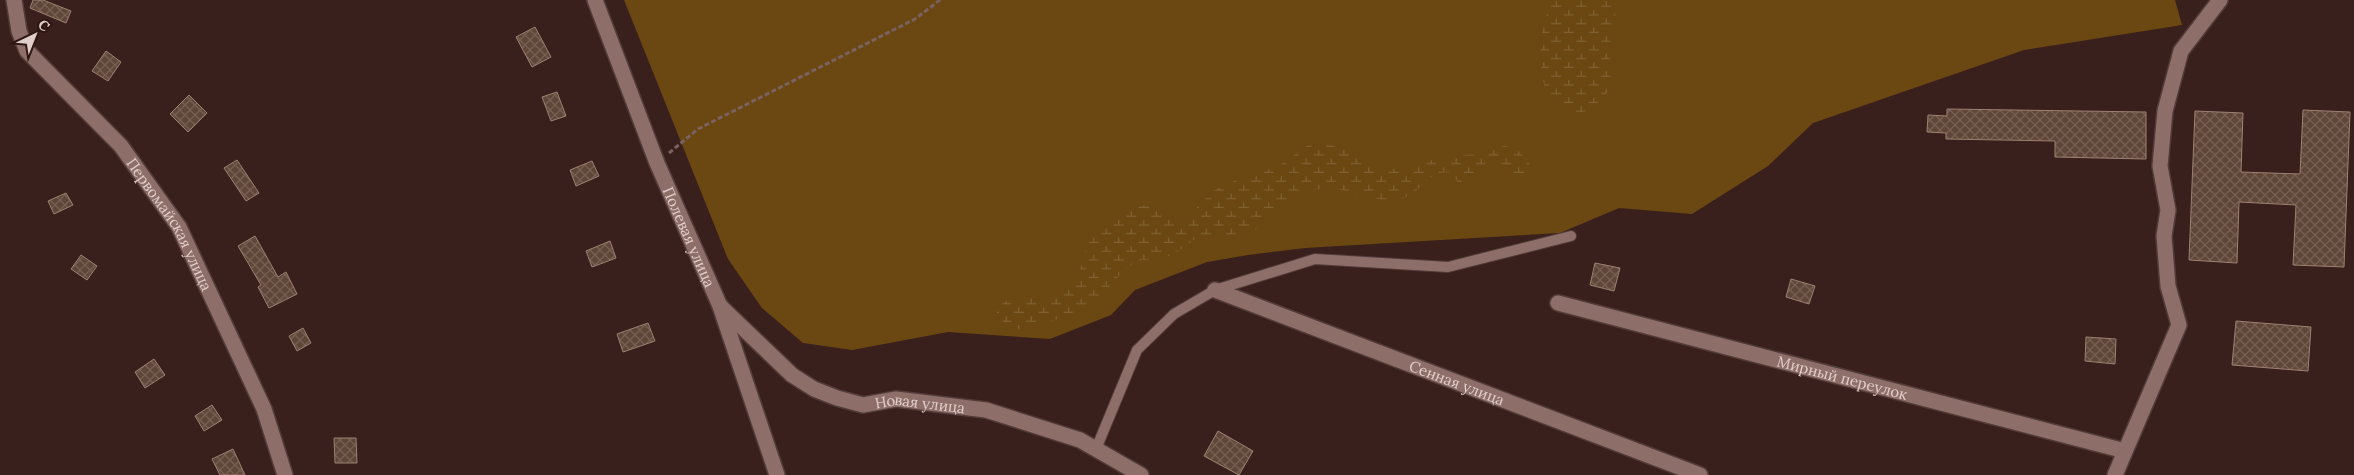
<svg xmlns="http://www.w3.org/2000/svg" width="2354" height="475" viewBox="0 0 2354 475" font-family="Lora,serif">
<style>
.green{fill:#6b4812}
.wetland{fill:url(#wetland-marsh)}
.building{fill:url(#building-cross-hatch);stroke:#9d8172}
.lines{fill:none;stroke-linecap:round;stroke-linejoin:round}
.service-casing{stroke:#523c39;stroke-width:12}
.minor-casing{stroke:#523c39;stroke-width:18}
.tertiary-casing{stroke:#523c39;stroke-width:18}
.path{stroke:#79625f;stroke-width:3;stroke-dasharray:5 2.5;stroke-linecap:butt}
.service{stroke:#8e6e69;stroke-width:10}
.minor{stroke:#8e6e69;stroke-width:15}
.tertiary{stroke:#8e6e69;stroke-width:15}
.labels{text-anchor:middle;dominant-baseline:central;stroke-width:5;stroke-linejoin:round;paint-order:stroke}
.street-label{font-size:15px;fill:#e0cecb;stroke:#2f1613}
</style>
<defs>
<pattern id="wetland-marsh" width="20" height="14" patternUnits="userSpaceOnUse" patternTransform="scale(1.25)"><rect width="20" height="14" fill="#6b4812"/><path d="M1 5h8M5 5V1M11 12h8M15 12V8" fill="none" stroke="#806133"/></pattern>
<pattern id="building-cross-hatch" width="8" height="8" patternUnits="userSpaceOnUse" patternTransform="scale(1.25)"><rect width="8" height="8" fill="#5f4638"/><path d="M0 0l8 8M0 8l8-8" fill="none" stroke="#766053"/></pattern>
</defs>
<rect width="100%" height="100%" fill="#3a201c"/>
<path class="green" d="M624,0H2175L2182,25L2024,50L1813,123L1768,166L1692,214L1619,208L1560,233L1305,248L1248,255L1207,262L1135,290L1111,315L1050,339L948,332L852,350L803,343L762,308L728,259Z"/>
<path class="wetland" d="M1555,0H1621C1617,10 1612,23 1611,34C1606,75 1625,94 1577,115C1569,110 1556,105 1550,98C1536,79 1538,16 1555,0Z
M1319,142L1350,151L1375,166L1394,169L1449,156L1482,154L1494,147L1506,146L1520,152L1529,162L1530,166C1518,187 1500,165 1486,163L1464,187L1460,186L1452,173C1428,168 1423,192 1404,198C1374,208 1347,182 1314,190C1304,193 1274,208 1267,215C1262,221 1259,229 1252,232C1236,241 1216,237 1199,236C1186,246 1173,257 1156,260C1150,261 1143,259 1138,261C1120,269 1113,286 1099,297C1085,309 1033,333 1014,328C1005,325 999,318 996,310C1008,292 1032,300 1050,295C1059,293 1070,286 1077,280C1082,267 1084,250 1091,239C1100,225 1129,203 1147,206C1160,209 1168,221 1182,223L1213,191L1228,183L1280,165L1308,145Z"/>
<path class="building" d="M33,0H43L71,11L66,23L30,8Z
M535,27L551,57L532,67L516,37Z
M106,51L121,62L108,81L92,71Z
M557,92L566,116L551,121L542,97Z
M189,95L207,113L188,132L170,114Z
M1947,109L2146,112V159L2055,157V141L1946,139V133L1927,132L1928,115L1947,116Z
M2303,110L2350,112L2344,267L2293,265L2296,205L2239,202L2237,263L2189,260L2195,111L2243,113L2241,172L2300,174Z
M237,160L259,193L246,201L224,168Z
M592,161L599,176L576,186L570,170Z
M66,193L73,205L54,214L48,201Z
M255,236L278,277L286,272L297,294L269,308L258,287L261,285L238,246Z
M610,241L616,258L592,267L586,251Z
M81,255L97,266L87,280L71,269Z
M1595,263L1620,268L1614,291L1590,285Z
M1791,279L1815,286L1809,304L1786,297Z
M2236,321L2311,327L2308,371L2232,365Z
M648,323L655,341L623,352L617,334Z
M303,328L311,343L297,351L289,336Z
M2086,337L2116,339L2115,364L2085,361Z
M154,359L165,375L145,388L135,372Z
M212,405L222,420L204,431L195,416Z
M1218,431L1253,451L1239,475L1204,456Z
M334,438H356L357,463H335Z
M233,449L245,475H220L212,459Z"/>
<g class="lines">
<defs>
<path id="service" d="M1096,449L1137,350L1174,314L1215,290L1315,259L1448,267L1571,236"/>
<g id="minor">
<path id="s1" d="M14,0L19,31L27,51L121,146L179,227L264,409L285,475"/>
<path id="s2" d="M1215,290L1700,475"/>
<path id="s3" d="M1558,303L2125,451"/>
<path id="s4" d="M720,306L792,375L814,389L837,398L863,405L896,399L986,410L1080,440L1141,475"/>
<path d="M2115,475L2179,325L2168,286L2164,236L2168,210L2160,166L2165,111L2181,51L2220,0"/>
</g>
<g id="tertiary">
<path id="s5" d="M595,0L657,163L720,306L777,475"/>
</g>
</defs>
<use href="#service" class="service-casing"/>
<use href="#minor" class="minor-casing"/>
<use href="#tertiary" class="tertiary-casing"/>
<path class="path" d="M669,153L698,129L915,19L940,0"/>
<use href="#service" class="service"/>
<use href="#minor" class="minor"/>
<use href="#tertiary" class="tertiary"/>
</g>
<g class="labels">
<g class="street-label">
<text stroke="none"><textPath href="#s1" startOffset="279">Первомайская улица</textPath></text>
<text stroke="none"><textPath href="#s5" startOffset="255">Полевая улица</textPath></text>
<text stroke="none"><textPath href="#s3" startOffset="294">Мирный переулок</textPath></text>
<text stroke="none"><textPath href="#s2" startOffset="259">Сенная улица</textPath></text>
<text stroke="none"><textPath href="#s4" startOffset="235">Новая улица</textPath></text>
</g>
</g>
<g transform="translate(35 35) rotate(43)" stroke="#2f1613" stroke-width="4" paint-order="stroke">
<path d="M0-4L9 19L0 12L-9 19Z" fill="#e0cecb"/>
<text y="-8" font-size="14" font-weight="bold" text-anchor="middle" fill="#e0cecb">С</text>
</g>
</svg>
